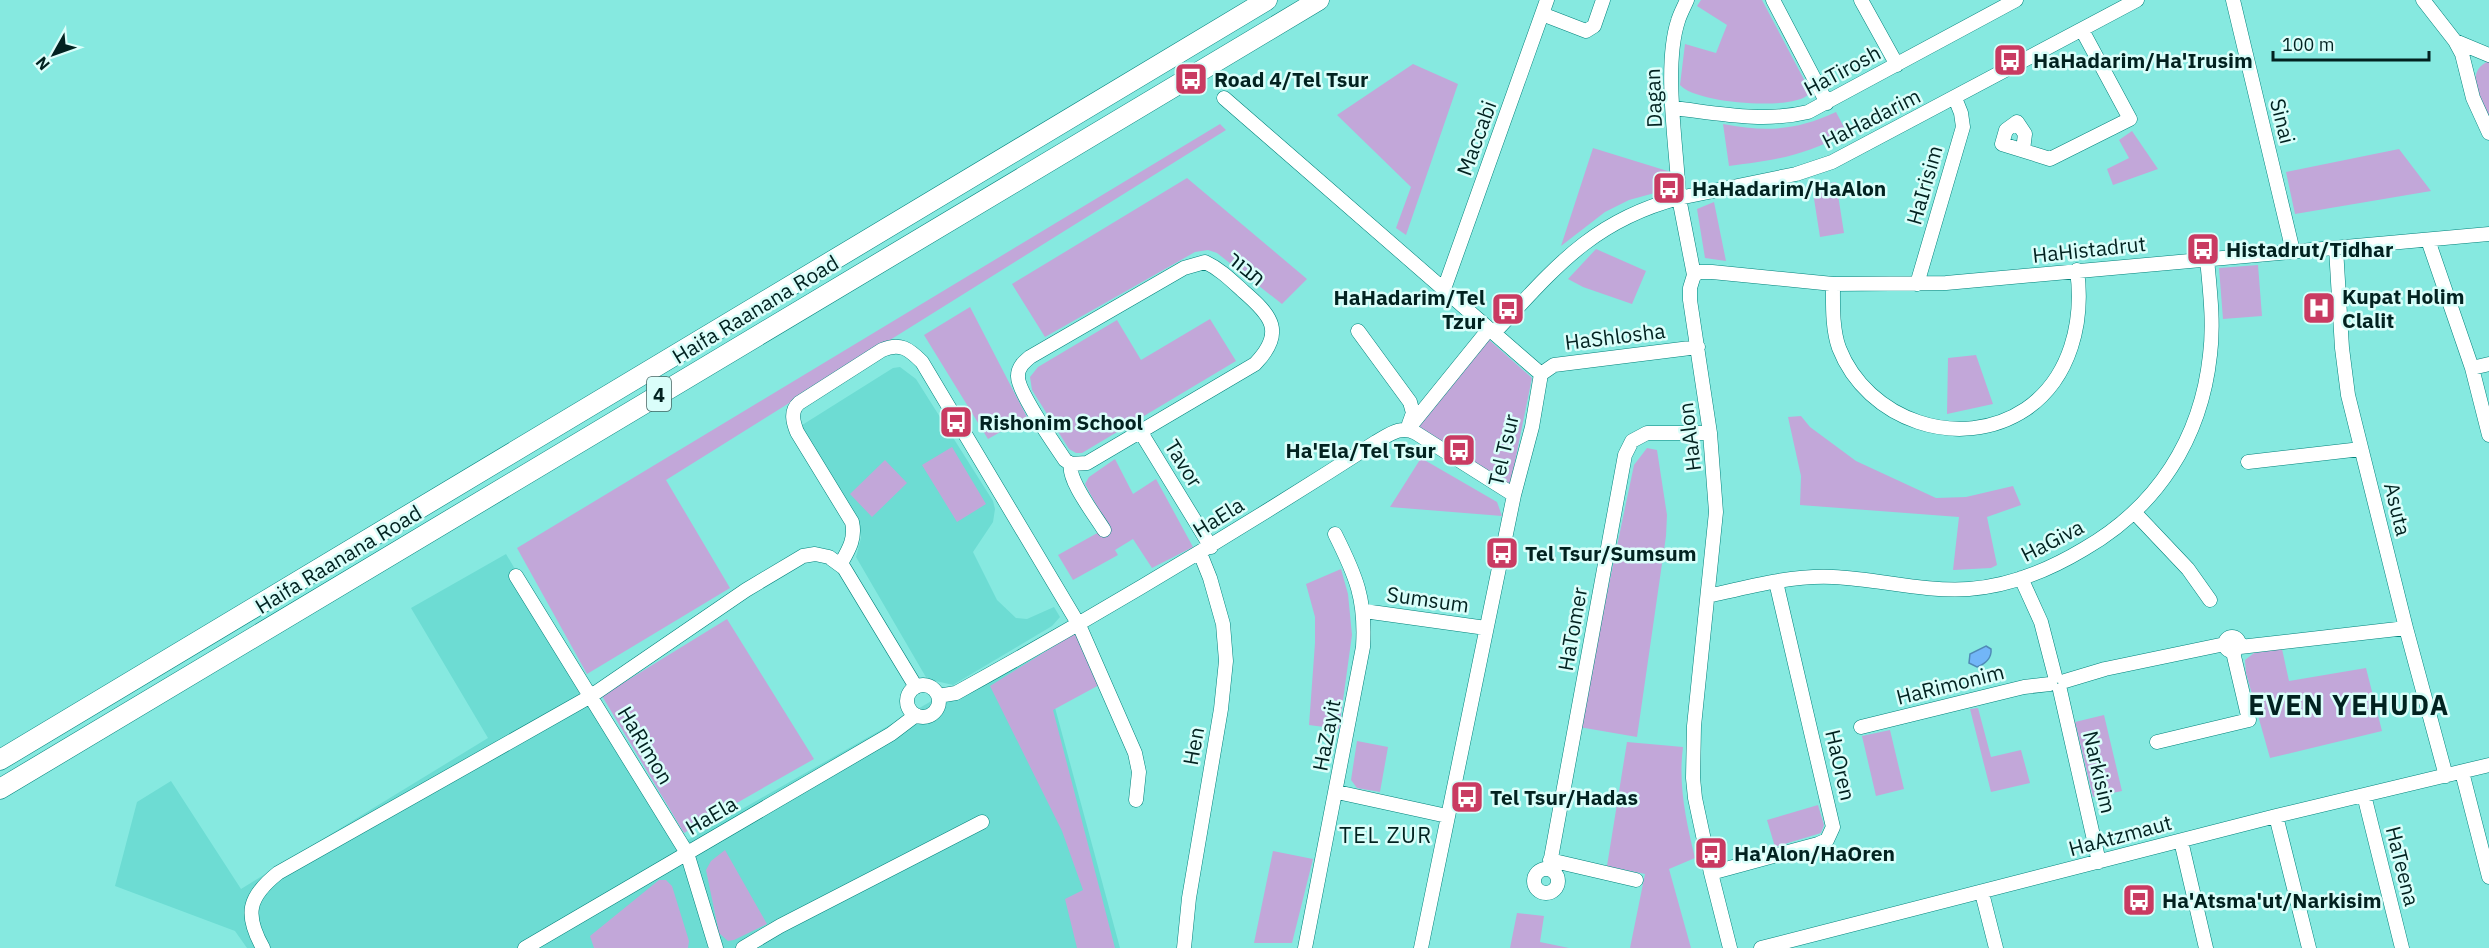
<svg xmlns="http://www.w3.org/2000/svg" width="2489" height="948" viewBox="0 0 2489 948" font-family="'IBM Plex Sans',Heebo,sans-serif">
<style>
.built{fill:#6ddcd3}
.green{fill:#c2a7d9}
.water{fill:#72b6f8;stroke:#508ab7;stroke-width:1.5}
.lines{fill:none;stroke-linecap:round;stroke-linejoin:round}
.minor-casing{stroke:#01827b;stroke-width:15}
.highway-casing{stroke:#01827b;stroke-width:21}
.minor{stroke:#fff;stroke-width:14}
.highway{stroke:#fff;stroke-width:20}
.labels{text-anchor:middle;dominant-baseline:central;stroke-width:5;stroke-linejoin:round;paint-order:stroke}
.shield{fill:#dafefa;stroke:#436461;stroke-width:1.5}
.shield-label{font-size:20px;font-weight:bold;fill:#022220}
.poi-label{font-size:21px;font-weight:bold;fill:#022220;stroke:#dafefa;text-anchor:start}
.street-label{font-size:21px;fill:#022220;stroke:#dafefa}
.neighbourhood-label{font-size:22px;letter-spacing:1.5px;fill:#022220;stroke:#dafefa}
.district-label{font-size:27px;font-weight:bold;letter-spacing:1.5px;fill:#022220;stroke:#dafefa}
</style>
<rect width="100%" height="100%" fill="#86e9e0"/>
<path class="built" d="M900,367L916,379L993,501L995,509L993,522L973,552L997,600L1016,618L1027,619L1054,607L1060,617L1052,626L953,685L927,679L856,557L861,538L860,527L799,427L893,368Z
M506,554L679,845L1037,641L1120,948H247L235,931L115,886L137,802L171,781L241,889L488,738L411,608Z"/>
<path class="green" d="M1701,0H1762L1809,89L1808,95C1790,111 1695,103 1680,85L1685,44L1716,53L1727,25L1697,6Z
M2489,61V124C2482,104 2462,72 2489,61Z
M1413,64L1458,84L1406,235L1396,228L1411,187L1337,115Z
M1836,112L1847,133C1803,156 1777,160 1729,166L1723,124C1766,132 1795,131 1836,112Z
M1220,124L1226,130L666,480L730,588L587,674L517,548Z
M2132,131L2158,169L2113,185L2107,169L2129,158L2119,140Z
M1593,148L1674,173L1673,188L1629,200L1605,212L1561,246Z
M2399,149L2431,191L2295,214L2286,172Z
M1187,178L1307,279L1282,304L1217,253L1208,250L1195,252L1045,337L1012,284Z
M1836,182L1844,233L1820,237L1812,186Z
M1714,202L1726,261L1705,258L1697,209Z
M1596,249L1646,271L1632,304L1583,287L1568,279Z
M2258,265L2262,316L2223,319L2219,268Z
M970,307L1027,417L988,439L924,335Z
M1210,319L1236,361L1082,453H1076L1069,449L1032,390L1030,377L1038,367L1117,320L1141,360Z
M1486,337L1532,378L1510,486L1415,426Z
M1976,355L1993,404L1947,414L1948,358Z
M1801,416L1810,427L1856,461L1936,498L1966,497L2013,486L2021,505L1987,517L1997,565L1991,568L1953,570L1959,517L1800,505L1801,476L1788,417Z
M952,447L986,504L957,522L922,465Z
M1647,448L1657,450L1667,515L1666,536L1637,737L1579,727L1634,465Z
M1421,458L1497,502L1502,516L1390,507Z
M1115,459L1133,494L1156,479L1193,547L1152,568L1133,539L1115,550L1118,555L1073,580L1058,555L1108,527L1085,484L1089,477Z
M885,460L907,483L872,517L850,494Z
M1341,569L1348,594L1352,635L1339,729L1309,725L1315,643V617L1306,584Z
M727,619L814,759L684,833L602,696Z
M1077,632L1101,684L1053,710L1115,948H1077L1065,899L1083,890L1062,831L990,686Z
M2282,649L2289,681L2366,668L2382,731L2270,758L2246,673L2245,660L2254,653Z
M1978,708L1991,757L2021,750L2030,783L1991,792L1970,709Z
M2104,715L2122,791L2093,797L2075,722Z
M1890,730L1904,789L1876,796L1862,736Z
M1357,741L1388,747L1380,792L1357,788L1351,780Z
M1627,742L1683,747C1678,785 1686,821 1695,858L1669,869L1691,948H1630L1645,874L1607,866Z
M1818,805L1824,825L1821,833L1775,847L1767,820Z
M725,850L767,924L734,940L728,941L719,933L706,870L711,861Z
M1273,851L1313,859L1292,943H1254Z
M659,880H666L672,886L689,941L688,948H594L590,936Z
M1517,913L1544,916L1540,942L1569,948H1510Z"/>
<path class="water" d="M1986,646L1991,649C1992,658 1985,664 1977,667L1969,663L1970,654Z"/>
<g class="lines">
<defs>
<path id="minor" d="M1773,0L1827,103
M1861,0L1897,65
M2233,0L2291,243V252
M2423,0L2455,41L2462,54L2473,98L2489,133
M1542,14L1586,31L1594,26L1603,0
M2455,41L2489,55
M1224,98L1541,374
M1673,108C1717,113 1763,123 1808,112L2016,0
M2023,150L2025,134L2017,122L2006,130L2002,144L2050,159L2130,119L2082,30
M2428,240L2472,368L2489,435
M2336,248L2342,348L2348,395L2406,628L2446,776
M1205,262C1220,269 1231,280 1243,291C1271,315 1286,332 1255,364L1087,463L1071,464L1065,460C1055,445 1017,391 1018,376C1018,367 1024,362 1030,357L1184,268Z
M1694,275L1700,272H1712L1833,284L1946,283L2489,234
M1694,275L1690,288V300L1710,433L1716,512L1694,726L1693,778L1695,798L1711,873L1730,948
M1694,275L1679,198L1796,174L1832,162L2137,0
M1833,284C1833,305 1832,328 1839,348C1867,420 1960,453 2026,409C2071,378 2084,321 2077,270
M1917,284L1963,127L1961,113L1955,98
M1444,289L1547,0
M1358,331L1410,402L1413,413L1409,424
M1494,333C1553,270 1591,221 1679,198C1677,149 1663,67 1678,21C1680,14 1684,7 1687,0
M2472,368L2489,364
M1541,374L1554,365L1698,347
M1408,429L1489,329
M1140,431L1211,547
M2248,462L2361,449
M1071,464C1067,480 1095,515 1104,530
M2135,513L2188,569L2210,600
M840,565C848,551 856,539 852,522L797,432C793,422 790,411 799,403L882,350C900,342 909,349 922,362L1079,625L1135,753L1139,772L1136,800
M516,576L687,853L716,948
M2021,578L2041,622L2055,676
M1708,596C1748,587 1791,575 1833,577C1879,579 1923,592 1969,589C2011,586 2049,570 2084,549C2157,507 2201,439 2210,355C2214,323 2210,291 2207,259
M1364,611L1486,628
M2225 644a7 7 0 1 1 14 0a7 7 0 1 1-14 0Z
M2240,647L2406,628
M2065,681L2105,669L2225,644
M907 701a16 16 0 1 1 32 0a16 16 0 1 1-32 0Z
M2060,690L2099,862
M938,696L956,693C1099,614 1239,530 1376,442C1390,434 1401,425 1416,433L1514,495
M1861,727L2024,687L2050,684
M2157,742L2249,720L2233,652
M2462,772L2489,877
M1337,792L1447,816
M2364,795L2402,948
M2276,816L2309,948
M2181,841L2206,948
M1550,860L1636,880
M1534 881a12 12 0 1 1 24 0a12 12 0 1 1-24 0Z
M1549,869L1625,455L1632,441L1647,433H1710
M1711,873L1818,844L1827,840L1833,827L1776,582
M1982,893L1996,948
M263,948C244,914 248,897 278,873L591,696L746,590L803,556L815,554L829,557L844,568L916,687
M525,948L891,734L916,715
M743,948L780,926L982,822
M1184,948L1189,898L1221,709L1226,661L1223,624L1210,578L1200,553
M1305,948L1363,647C1366,599 1356,576 1335,534
M1421,948L1514,495L1532,427L1541,374
M1761,948L2276,816L2489,765"/>
<path id="highway" d="M0,760L1267,0
M0,789L1319,0"/>
</defs>
<use href="#minor" class="minor-casing"/>
<use href="#highway" class="highway-casing"/>
<use href="#minor" class="minor"/>
<use href="#highway" class="highway"/>
</g>
<defs>
<symbol id="bus-square" viewBox="-11 -11 22 22"><rect x="-9" y="-9" width="18" height="18" rx="4" fill="#c93b62" stroke="#dafefa"/><path d="M-5-6H5V4H4V6H2V4H-2V6H-4V4H-5ZM-3.5-4V0h7V-4ZM-3.5 1.2v1.5H-2V1.2ZM2 1.2v1.5H3.5V1.2Z" fill="#fff"/></symbol>
<symbol id="hospital-square" viewBox="-11 -11 22 22"><rect x="-9" y="-9" width="18" height="18" rx="4" fill="#c93b62" stroke="#dafefa"/><path d="M-5-5h3v3.5h4V-5h3V5h-3V1.5h-4V5h-3Z" fill="#fff"/></symbol>
</defs>
<g fill-rule="evenodd">
<use href="#bus-square" x="1991" y="41" width="38" height="38"/>
<use href="#bus-square" x="1172" y="60" width="38" height="38"/>
<use href="#bus-square" x="1650" y="169" width="38" height="38"/>
<use href="#bus-square" x="2184" y="230" width="38" height="38"/>
<use href="#hospital-square" x="2300" y="289" width="38" height="38"/>
<use href="#bus-square" x="1489" y="290" width="38" height="38"/>
<use href="#bus-square" x="937" y="403" width="38" height="38"/>
<use href="#bus-square" x="1440" y="431" width="38" height="38"/>
<use href="#bus-square" x="1483" y="534" width="38" height="38"/>
<use href="#bus-square" x="1448" y="778" width="38" height="38"/>
<use href="#bus-square" x="1692" y="834" width="38" height="38"/>
<use href="#bus-square" x="2120" y="881" width="38" height="38"/>
</g>
<g class="labels">
<rect class="shield" x="647" y="377" width="24" height="34" rx="4.5"/>
<g class="shield-label">
<text x="659" y="394">4</text>
</g>
<g class="poi-label">
<text x="2033" y="60">HaHadarim/Ha'Irusim</text>
<text x="1214" y="79">Road 4/Tel Tsur</text>
<text x="1692" y="188">HaHadarim/HaAlon</text>
<text x="2226" y="249">Histadrut/Tidhar</text>
<text x="2342" y="296">Kupat Holim<tspan x="2342" dy="24">Clalit</tspan></text>
<text x="1485" y="297" text-anchor="end">HaHadarim/Tel<tspan x="1485" dy="24">Tzur</tspan></text>
<text x="979" y="422">Rishonim School</text>
<text x="1436" y="450" text-anchor="end">Ha'Ela/Tel Tsur</text>
<text x="1525" y="553">Tel Tsur/Sumsum</text>
<text x="1490" y="797">Tel Tsur/Hadas</text>
<text x="1734" y="853">Ha'Alon/HaOren</text>
<text x="2162" y="900">Ha'Atsma'ut/Narkisim</text>
</g>
<g class="street-label">
<text transform="translate(1842 70) rotate(-28)">HaTirosh</text>
<text transform="translate(1653 98) rotate(-92)">Dagan</text>
<text transform="translate(1871 118) rotate(-27)">HaHadarim</text>
<text transform="translate(2283 121) rotate(76)">Sinai</text>
<text transform="translate(1476 138) rotate(-70)">Maccabi</text>
<text transform="translate(1924 185) rotate(-74)">HaIrisim</text>
<text transform="translate(2089 249) rotate(-6)">HaHistadrut</text>
<text transform="translate(1247 268) rotate(39)">תבור</text>
<text transform="translate(755 309) rotate(-31)">Haifa Raanana Road</text>
<text transform="translate(1615 336) rotate(-7)">HaShlosha</text>
<text transform="translate(1689 437) rotate(-97)">HaAlon</text>
<text transform="translate(1503 450) rotate(-77)">Tel Tsur</text>
<text transform="translate(1184 463) rotate(58)">Tavor</text>
<text transform="translate(2398 509) rotate(76)">Asuta</text>
<text transform="translate(1218 517) rotate(-32)">HaEla</text>
<text transform="translate(2052 540) rotate(-27)">HaGiva</text>
<text transform="translate(338 559) rotate(-31)">Haifa Raanana Road</text>
<text transform="translate(1428 599) rotate(8)">Sumsum</text>
<text transform="translate(1572 629) rotate(-80)">HaTomer</text>
<text transform="translate(1950 684) rotate(-14)">HaRimonim</text>
<text transform="translate(1326 735) rotate(-79)">HaZayit</text>
<text transform="translate(646 745) rotate(59)">HaRimon</text>
<text transform="translate(1193 746) rotate(-80)">Hen</text>
<text transform="translate(1841 765) rotate(77)">HaOren</text>
<text transform="translate(2100 772) rotate(77)">Narkisim</text>
<text transform="translate(711 815) rotate(-30)">HaEla</text>
<text transform="translate(2120 835) rotate(-15)">HaAtzmaut</text>
<text transform="translate(2403 866) rotate(76)">HaTeena</text>
</g>
<g class="neighbourhood-label">
<text x="1386" y="834">TEL ZUR</text>
</g>
<g class="district-label">
<text x="2349" y="704">EVEN YEHUDA</text>
</g>
</g>
<g transform="translate(54 54) rotate(230)" stroke="#dafefa" stroke-width="4.5" paint-order="stroke">
<path d="M0-4.5L10 22L0 15L-10 22Z" fill="#022220"/>
<text y="-9" font-size="16" font-weight="bold" text-anchor="middle" fill="#022220">N</text>
</g>
<path d="M2273 51v9h156v-9" fill="none" stroke="#022220" stroke-width="3"/>
<text x="2282" y="51" font-size="18" fill="#022220" stroke="#dafefa" stroke-width="4.5" paint-order="stroke">100 m</text>
</svg>
